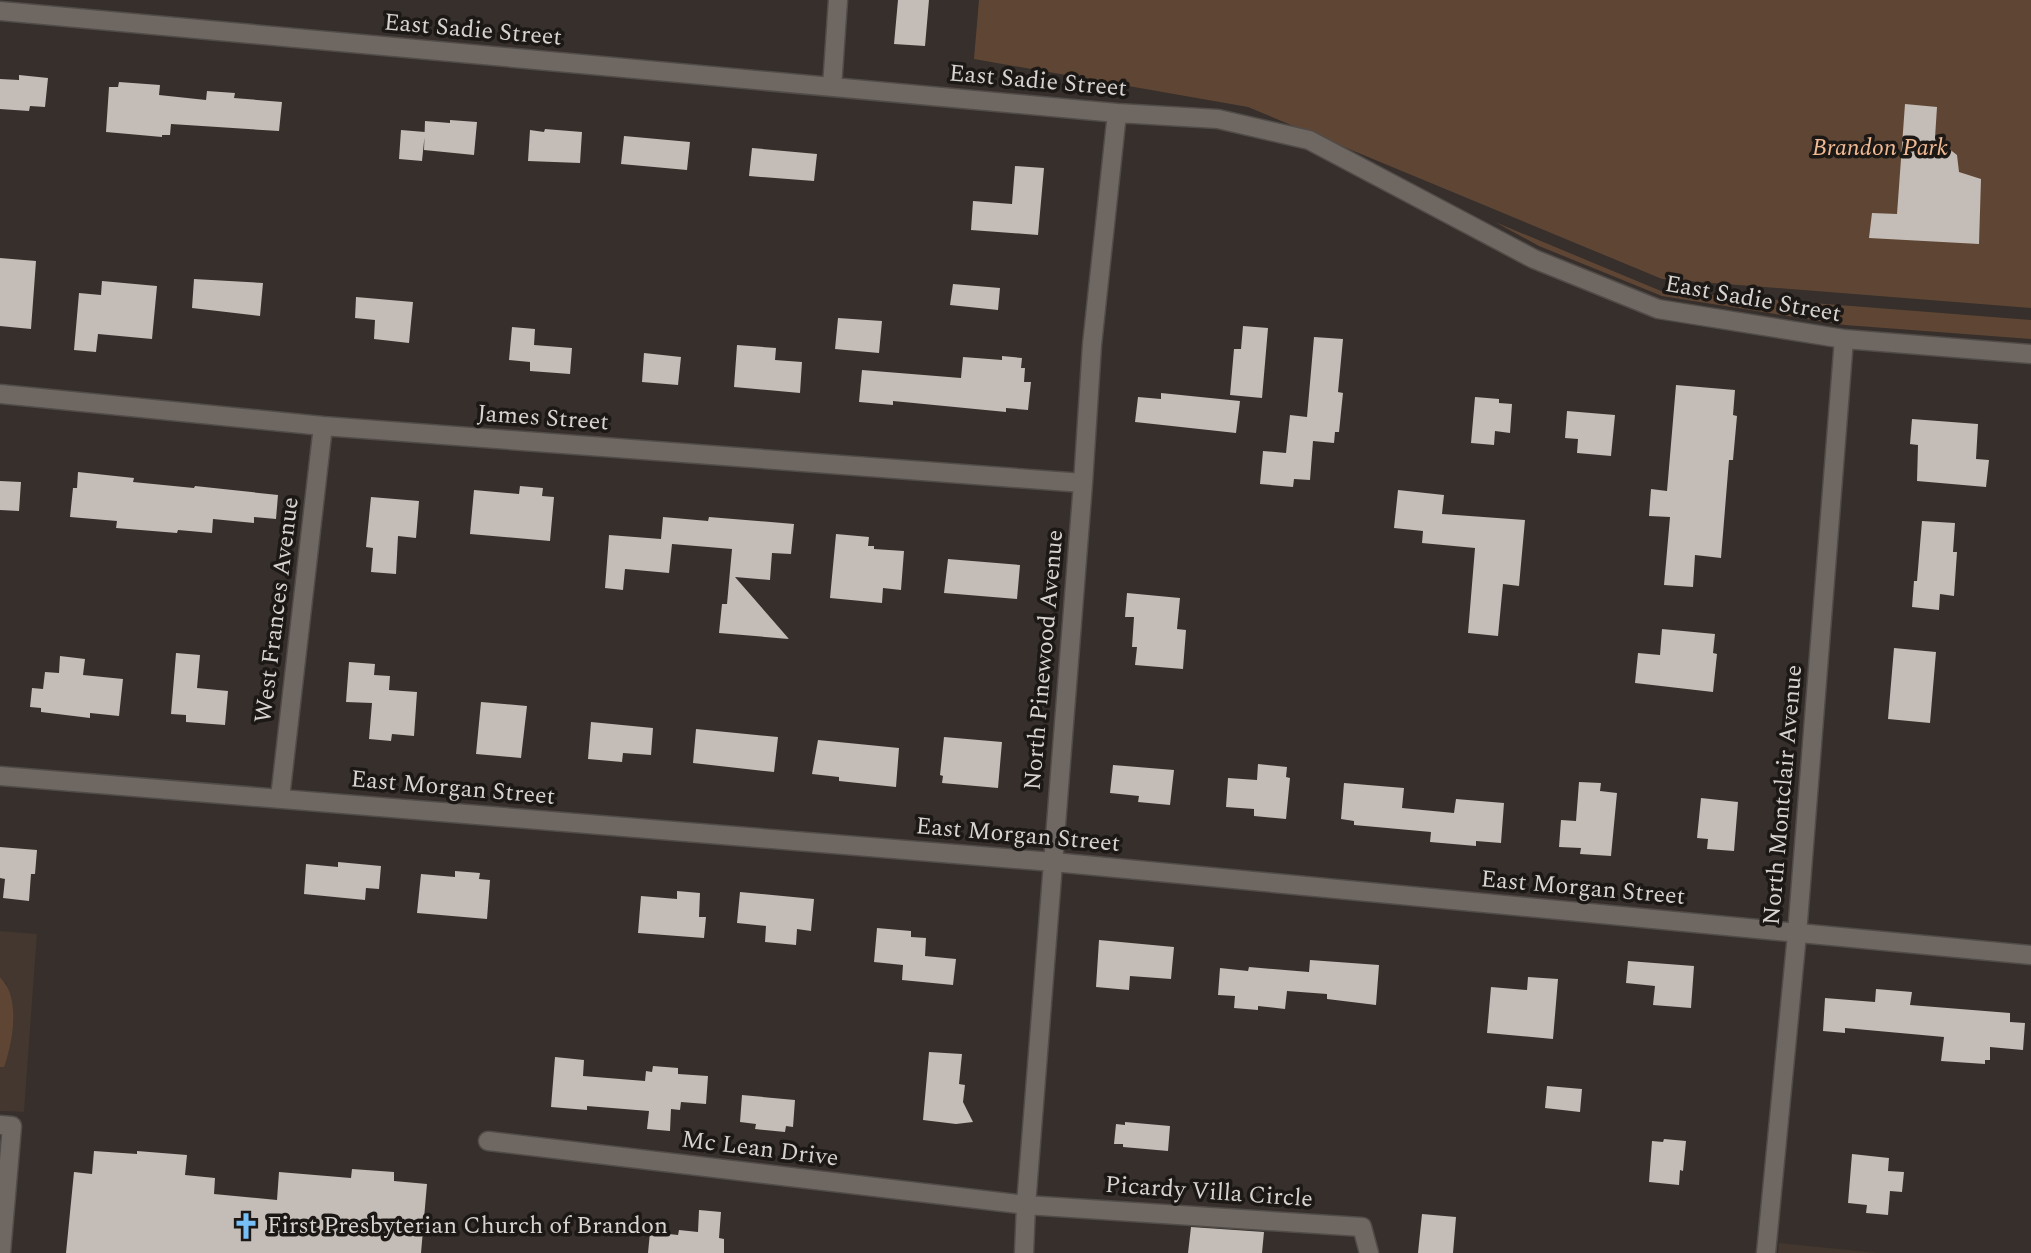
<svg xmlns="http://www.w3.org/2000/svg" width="2031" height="1253" viewBox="0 0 2031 1253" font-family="Spectral,serif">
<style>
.built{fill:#43372f}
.green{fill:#5f4634}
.building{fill:#c4bcb6}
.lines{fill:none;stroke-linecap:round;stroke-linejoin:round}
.minor-casing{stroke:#514c48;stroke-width:21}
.minor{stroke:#6f6762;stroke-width:18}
.labels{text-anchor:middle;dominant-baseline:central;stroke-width:7;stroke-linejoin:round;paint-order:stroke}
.street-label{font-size:24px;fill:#d7d3d0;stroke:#1b1816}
.park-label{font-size:24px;font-style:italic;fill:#f2ba93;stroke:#1b1816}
.poi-label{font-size:24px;fill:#d7d3d0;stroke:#1b1816;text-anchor:start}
</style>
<rect width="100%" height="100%" fill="#362f2b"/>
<path class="built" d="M0,931L37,934L24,1112L0,1111V1067H4L7,984L0,977Z
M1779,1243L1878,1253H1778Z"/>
<path class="green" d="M979,0H2031V308L1662,279L1248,107L974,59Z
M1495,222L1661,291L2031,320V339L1845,325L1662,296L1539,246Z
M0,977C21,998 13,1041 4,1067H0Z"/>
<path class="building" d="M898,0H929L925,46L894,44Z
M19,75L48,78L45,107L30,106L29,111L0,109V79L19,80Z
M119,82L160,85L159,95L206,100L207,91L235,93L234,98L282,102L279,131L171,124L170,135H162V137L106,132L109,87H118Z
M1905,104L1937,107L1935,138L1957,155L1959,172L1981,179L1979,244L1869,238L1872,213L1897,214Z
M450,120L477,122L474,155L424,150L425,121L450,123Z
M545,129L582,132L580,163L528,161L530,130L544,132Z
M401,130L425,132L422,161L399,159Z
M624,136L690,142L687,170L621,164Z
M752,148L817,154L814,181L749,176Z
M1015,166L1044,168L1038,235L971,230L973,201L1012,204Z
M0,258L36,261L31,329L0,326Z
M194,279L263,283L260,316L192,308Z
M102,281L157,286L152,339L98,334L96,352L74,350L79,293L101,295Z
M953,284L1000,288L998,310L950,305Z
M356,297L413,302L409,343L374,339L375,320L355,318Z
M838,318L882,321L879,353L835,349Z
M1243,326L1268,328L1262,398L1230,395L1234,349H1241Z
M512,327L535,329L534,345L572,348L570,374L530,371V362L509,360Z
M1314,337L1343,339L1338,392L1343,393L1339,432H1335L1334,443L1313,441L1310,480L1294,479L1293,487L1260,484L1263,451L1286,453L1290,415L1307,417Z
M737,345L776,348L775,360L802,362L800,393L734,387Z
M644,353L681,357L678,385L642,382Z
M1002,356L1022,358L1021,368H1025L1024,382H1031L1028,410L1006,408V412L893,401V405L859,402L862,370L961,378L963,357L1002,360Z
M1676,385L1735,390L1733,415L1737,416L1733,460H1729L1721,558L1695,555L1693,587L1664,585L1670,517L1649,516L1651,489L1667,491Z
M1161,393L1240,401L1236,433L1135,422L1138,397L1161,399Z
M1475,397L1499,399V403L1512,404L1510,433L1495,431L1494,445L1471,443Z
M1567,411L1615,415L1611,456L1577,453L1578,439L1565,438Z
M1912,419L1978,424L1976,459L1989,460L1986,487L1917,481L1918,445L1910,444Z
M78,472L134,478L133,482L194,488L195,486L278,495L276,519L254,517V523L213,519L212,533L178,530L177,533L116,528L117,521L70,517L73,488H77Z
M0,481L21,482L19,511L0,510Z
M520,486L543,488L542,496L554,497L550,541L470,534L474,490L519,494Z
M1398,490L1444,495L1442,514L1525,520L1519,586L1503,584L1498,636L1468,633L1475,548L1422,543L1423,531L1394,528Z
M371,497L419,501L416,538L398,536L396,574L371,572L373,548L366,547Z
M663,517L708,521L709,517L794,524L791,554L772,553L770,580L735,577L789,639L719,633L722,604H727L732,549L672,544L669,573L625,569L623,590L605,588L609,535L661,539Z
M1922,521L1955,523L1953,552H1957L1954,596L1940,594L1939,610L1912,607L1914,581H1917Z
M836,534L869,537L868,546H874V549L904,551L901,590L883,588L882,603L830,598Z
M948,559L1020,565L1017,599L944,593Z
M1127,593L1180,598L1177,629L1186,630L1183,669L1135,665L1137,647H1132L1134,617H1125Z
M1662,629L1715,634L1713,653L1717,654L1713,692L1635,683L1638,653L1660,655Z
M1894,648L1936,652L1930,723L1888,719Z
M176,653L200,655L197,688L228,691L225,725L186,722V715L171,714Z
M60,656L85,659L83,675L123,679L119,716L90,713V718L41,712V708L30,707L32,688L43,689L45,672L59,673Z
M349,662L375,664L374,675L390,676L389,690L417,692L414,736L392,734L391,741L369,739L372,703L346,702Z
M481,702L527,706L521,758L476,754Z
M591,722L653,728L651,755L623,753L622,762L588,759Z
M696,729L778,737L774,772L693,763Z
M944,737L1002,742L998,788L942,783L943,776L940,775Z
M818,740L899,748L896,787L839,781V777L812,774Z
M1258,764L1287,767L1286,777L1290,778L1286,819L1254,816V809L1226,807L1228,778L1257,780Z
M1113,765L1174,770L1170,805L1138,802L1139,796L1110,793Z
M1579,782L1601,783L1600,791L1617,793L1611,856L1580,854L1581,848L1559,847L1561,820L1576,821Z
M1344,783L1404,788L1402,808L1454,813L1456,799L1504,803L1501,843L1476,841V846L1430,842L1431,832L1354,825V821L1341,819Z
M1701,798L1738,802L1734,851L1707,849L1708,839L1697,838Z
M0,847L37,850L35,874H31L29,901L3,898L5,879L0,878Z
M338,862L381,866L379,889L366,888L365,900L304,894L306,864L338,867Z
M455,871L480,873L479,879L490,880L487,919L417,913L421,874L455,877Z
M677,891L700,893L699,917H706L704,938L638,933L641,896L677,899Z
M740,892L814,899L811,931L797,929L796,945L765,942L766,926L737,923Z
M877,928L911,931V937L926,938L925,956L956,959L953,985L902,980L903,965L874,962Z
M1099,940L1174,947L1171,979L1130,976L1129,990L1096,987Z
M1310,960L1379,965L1376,1005L1327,999V994L1287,991L1285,1009L1258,1006V1010L1234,1008L1235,996L1218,995L1220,968L1248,971L1249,967L1309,972Z
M1628,961L1694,966L1691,1008L1653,1005L1655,986L1626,983Z
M1528,977L1558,979L1553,1039L1487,1033L1491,987L1527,990Z
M1876,989L1912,992L1910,1005L2010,1013V1022L2025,1023L2023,1050L1990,1047V1060H1985V1064L1941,1061L1944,1037L1845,1028V1033L1823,1031L1825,998L1875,1002Z
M929,1052L962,1054L959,1084L965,1085L963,1102L973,1122L956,1124L923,1120Z
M555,1057L584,1060L583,1076L645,1081L646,1071L652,1072L653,1066L678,1068V1074L708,1076L706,1104L681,1102L680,1110L671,1109L670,1131L647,1129L649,1111L587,1106V1110L551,1107Z
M1547,1086L1582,1089L1580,1112L1545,1108Z
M742,1095L795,1100L793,1127L786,1126L785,1132L755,1129L756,1124L740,1122Z
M1125,1122L1170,1126L1168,1151L1123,1147V1144H1114L1116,1124L1125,1125Z
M1664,1139L1686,1141L1683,1171L1680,1170L1679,1185L1649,1182L1652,1141L1663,1142Z
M94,1151L137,1154V1151L187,1155L185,1175L215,1178L214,1194L277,1200L279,1172L351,1178L352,1169L394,1172V1181L427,1184L421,1253H66L74,1172L92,1174Z
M1852,1154L1889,1158L1888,1171L1904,1172L1902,1192L1890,1191L1888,1215L1866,1213L1867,1205L1848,1203Z
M699,1210L721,1212L719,1238L724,1239V1253H648L650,1232L678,1235L679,1230L698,1232Z
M1422,1214L1456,1217L1453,1253H1418Z
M1191,1227L1264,1232L1262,1253H1188Z"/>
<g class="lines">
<defs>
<path id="minor" d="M0,11L1117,113L1218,119L1309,140L1534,259L1658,309L1844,339L2031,354
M832,87L838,0
M0,394L323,426L1083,483
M0,776L1053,862L2031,955
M280,798L323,426
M0,1125L12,1126L1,1253
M488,1141L1026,1205L1362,1227L1369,1253
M1024,1253L1026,1205L1083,483L1092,345L1117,113
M1766,1253L1797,934L1844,339"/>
</defs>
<use href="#minor" class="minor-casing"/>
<use href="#minor" class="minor"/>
</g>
<defs>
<symbol id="church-bare" viewBox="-9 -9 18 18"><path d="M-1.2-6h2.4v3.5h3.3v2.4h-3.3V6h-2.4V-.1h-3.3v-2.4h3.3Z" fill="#76c0f7" stroke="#1b1816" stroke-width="2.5" paint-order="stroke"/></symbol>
</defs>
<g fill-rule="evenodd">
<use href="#church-bare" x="227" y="1207" width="38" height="38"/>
</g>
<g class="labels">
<g class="street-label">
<text transform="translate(473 30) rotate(5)">East Sadie Street</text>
<text transform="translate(1038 81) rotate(5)">East Sadie Street</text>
<text transform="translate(1753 299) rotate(10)">East Sadie Street</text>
<text transform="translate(543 418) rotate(4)">James Street</text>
<text transform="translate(277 610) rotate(-83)">West Frances Avenue</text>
<text transform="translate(1044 660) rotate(-85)">North Pinewood Avenue</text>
<text transform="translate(453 788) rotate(5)">East Morgan Street</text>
<text transform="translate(1783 795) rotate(-85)">North Montclair Avenue</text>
<text transform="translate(1018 835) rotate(5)">East Morgan Street</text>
<text transform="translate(1583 888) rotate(5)">East Morgan Street</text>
<text transform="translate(760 1149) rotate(7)">Mc Lean Drive</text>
<text transform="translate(1209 1192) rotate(4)">Picardy Villa Circle</text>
</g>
<g class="park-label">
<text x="1880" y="148">Brandon Park</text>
</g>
<g class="poi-label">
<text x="267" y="1226">First Presbyterian Church of Brandon</text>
</g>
</g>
</svg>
